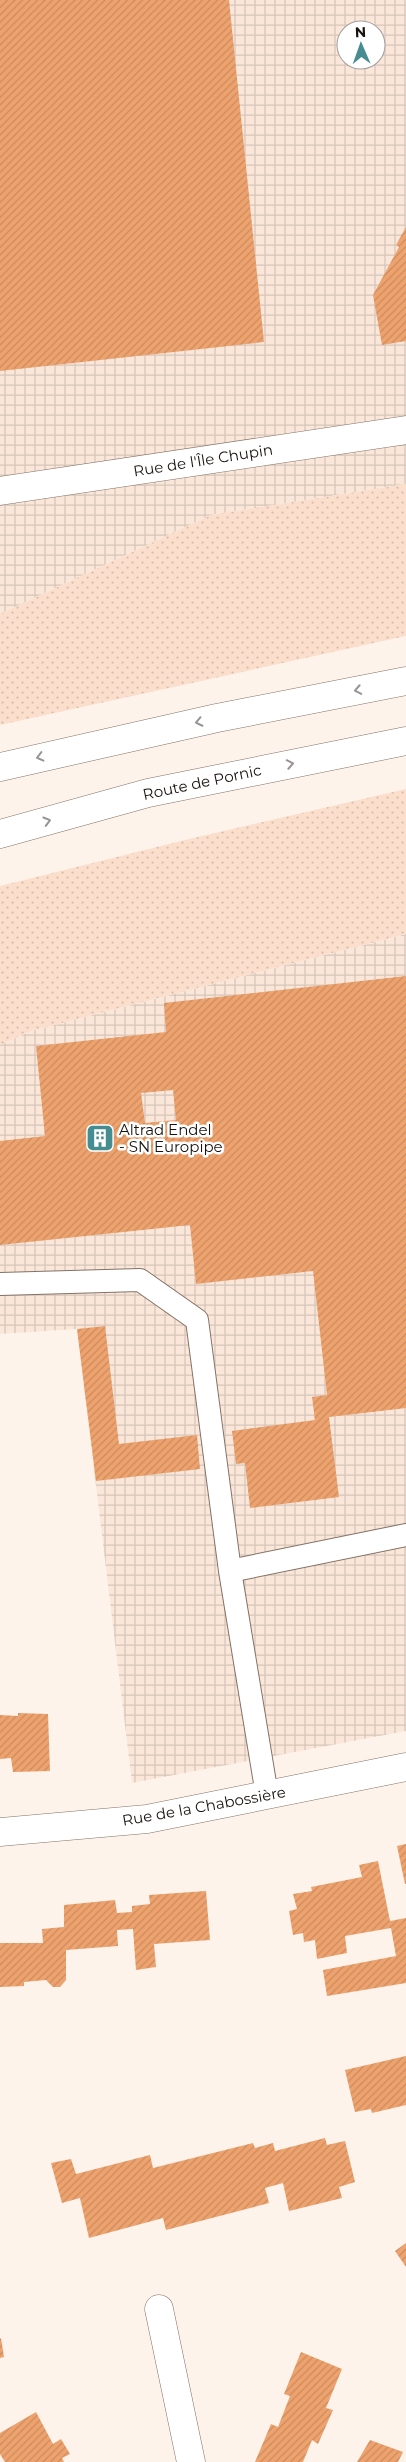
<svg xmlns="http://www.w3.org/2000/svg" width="406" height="2462" viewBox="0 0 406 2462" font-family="Montserrat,sans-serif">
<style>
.industrial{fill:url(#industrial-grid);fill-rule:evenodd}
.grass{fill:url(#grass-dots)}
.building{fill:url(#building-hatch);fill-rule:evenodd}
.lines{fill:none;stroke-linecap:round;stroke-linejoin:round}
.service-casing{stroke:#837267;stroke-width:24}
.minor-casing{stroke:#837267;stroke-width:29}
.primary-casing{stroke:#837267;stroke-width:29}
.service{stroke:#fff;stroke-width:22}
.minor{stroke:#fff;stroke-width:28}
.primary{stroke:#fff;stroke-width:28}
.oneway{stroke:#979493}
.labels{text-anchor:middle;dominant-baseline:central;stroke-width:5;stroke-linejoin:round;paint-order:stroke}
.street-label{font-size:15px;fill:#18120e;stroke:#fff}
.poi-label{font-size:15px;fill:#18120e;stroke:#fff;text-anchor:start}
</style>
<defs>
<pattern id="industrial-grid" width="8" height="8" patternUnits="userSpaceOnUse" patternTransform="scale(1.25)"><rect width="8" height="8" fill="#fbe7d9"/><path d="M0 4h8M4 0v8" fill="none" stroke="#d6c5b9"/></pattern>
<pattern id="grass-dots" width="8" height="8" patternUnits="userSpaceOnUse" patternTransform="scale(1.25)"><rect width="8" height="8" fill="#fbdfcc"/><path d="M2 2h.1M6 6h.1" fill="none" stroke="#d6beae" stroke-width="1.8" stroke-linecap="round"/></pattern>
<pattern id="building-hatch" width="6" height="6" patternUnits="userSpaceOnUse" patternTransform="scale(1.25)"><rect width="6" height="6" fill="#eea36e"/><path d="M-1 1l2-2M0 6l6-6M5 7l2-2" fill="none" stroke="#cb8b5e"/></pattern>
</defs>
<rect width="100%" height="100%" fill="#fef3eb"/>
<path class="industrial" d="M0,0H406V484L211,515L0,614ZM346,30H376V60H346Z
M406,934V1731L132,1783L77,1329L0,1334V1045L31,1031Z"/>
<path class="grass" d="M406,484V636L0,725V614L211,515Z
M406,789V934L31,1031L0,1045V886L185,840Z"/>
<path class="building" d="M0,0H229L264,342L0,371Z
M406,227V341L382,345L373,295L399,247L396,245Z
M406,976V1408L329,1417L339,1497L250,1508L245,1463L236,1464L232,1431L315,1420L312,1397L327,1395L313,1271L196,1284L190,1225L0,1245V1141L45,1136L36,1046L166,1032L164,1003ZM173,1090L176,1120L145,1123L141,1093Z
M105,1326L119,1444L197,1435L200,1469L96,1481L77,1329Z
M18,1713L48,1714L50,1771L13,1772L11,1758L0,1759V1715L18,1716Z
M406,1844V1884H405L397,1846Z
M378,1861L390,1921L406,1918V1983L327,1996L323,1970L396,1956L391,1928L345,1936L347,1953L317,1959L315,1940L304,1942L303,1933L293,1935L289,1911L297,1909L293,1894L312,1891L311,1887L362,1877L359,1865Z
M206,1891L210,1940L154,1944L156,1967L136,1970L133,1929L117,1930L118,1946L66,1950V1980L60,1987H53L46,1980L24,1982V1986L0,1987V1943H43L42,1929L64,1927V1905L115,1900L117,1913L132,1912V1906L150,1904L149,1895Z
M406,2056V2105L372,2113L371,2109L355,2112L345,2070Z
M325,2138L327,2145L345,2141L355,2182L339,2187L342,2198L289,2211L283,2183L265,2188L269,2203L166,2230L163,2218L89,2238L80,2198L62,2203L51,2163L71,2159L76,2174L150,2155L153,2168L253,2143L255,2148L273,2143L275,2151Z
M406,2243V2267L395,2251Z
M1,2338L4,2357L0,2358V2339Z
M301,2352L342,2369L326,2408L333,2410L318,2444L312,2440L303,2462H255L271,2424L278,2427L290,2396L284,2394Z
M36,2412L53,2444L61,2439L70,2454L62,2458L64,2462H5L0,2454V2433Z
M370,2440L403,2452L398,2462H357Z"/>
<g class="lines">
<defs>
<path id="service" d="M0,1284L140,1280L197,1320L230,1571
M267,1795L230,1571L406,1535"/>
<path id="minor" d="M0,491L406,430
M0,1832L147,1819L406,1767
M159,2309L191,2462"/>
<path id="primary" d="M0,767L217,718L406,681
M0,834L148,793L406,741"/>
</defs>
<use href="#service" class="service-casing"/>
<use href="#minor" class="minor-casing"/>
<use href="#primary" class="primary-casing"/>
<use href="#service" class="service"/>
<use href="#minor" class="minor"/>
<use href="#primary" class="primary"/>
</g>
<defs><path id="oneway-chevron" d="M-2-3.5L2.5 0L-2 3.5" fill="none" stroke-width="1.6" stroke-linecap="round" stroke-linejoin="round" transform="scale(1.25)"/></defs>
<g class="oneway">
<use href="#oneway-chevron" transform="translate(358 690) rotate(169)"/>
<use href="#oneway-chevron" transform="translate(199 722) rotate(168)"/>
<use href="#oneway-chevron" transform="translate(40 757) rotate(166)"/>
<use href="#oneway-chevron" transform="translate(290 764) rotate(-11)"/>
<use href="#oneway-chevron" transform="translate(47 821) rotate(-16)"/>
</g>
<defs>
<symbol id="building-square" viewBox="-11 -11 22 22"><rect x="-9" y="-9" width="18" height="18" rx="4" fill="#458d90" stroke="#fff"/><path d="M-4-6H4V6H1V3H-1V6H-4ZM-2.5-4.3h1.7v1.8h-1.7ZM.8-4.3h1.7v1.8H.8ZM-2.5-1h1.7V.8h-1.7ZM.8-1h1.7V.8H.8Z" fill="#fff"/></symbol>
</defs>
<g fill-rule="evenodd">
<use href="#building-square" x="84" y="1122" width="32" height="32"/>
</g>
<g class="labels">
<g class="street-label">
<text transform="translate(203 460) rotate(-9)">Rue de l'Île Chupin</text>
<text transform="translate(202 782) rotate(-12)">Route de Pornic</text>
<text transform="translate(204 1806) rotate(-10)">Rue de la Chabossière</text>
</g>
<g class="poi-label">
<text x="119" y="1129">Altrad Endel<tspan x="119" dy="17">- SN Europipe</tspan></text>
</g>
</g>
<g transform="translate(361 45) rotate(358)"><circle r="24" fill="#ffffff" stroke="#a3a09f"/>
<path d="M0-4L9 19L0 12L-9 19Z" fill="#458d90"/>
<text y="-8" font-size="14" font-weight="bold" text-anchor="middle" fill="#18120e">N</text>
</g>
</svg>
